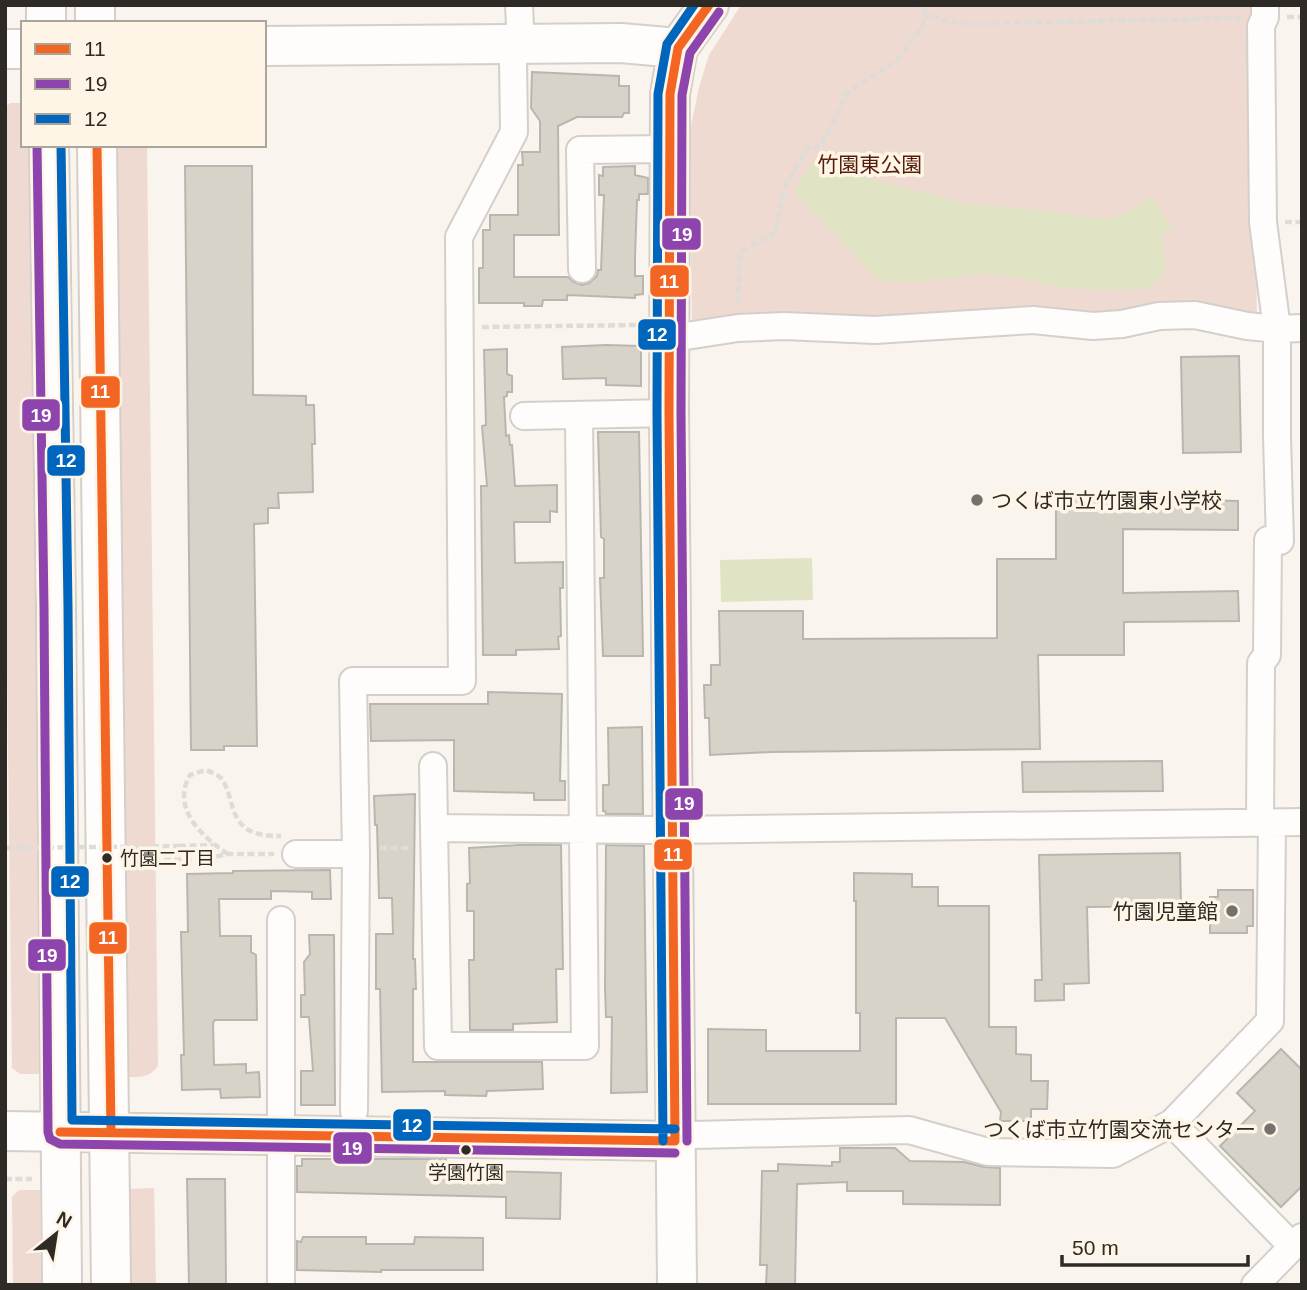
<svg xmlns="http://www.w3.org/2000/svg" width="1307" height="1290" viewBox="0 0 1307 1290" font-family="Arial,'Noto Sans JP',sans-serif">
<style>
.green{fill:#efdad1}
.water{fill:#e0e4c4}
.building{fill:#d7d3c8;stroke:#b9b6b0;stroke-width:2}
.lines{fill:none;stroke-linecap:round;stroke-linejoin:round}
.street-casing{stroke:#d4cfca;stroke-width:30}
.secondary-casing{stroke:#d4cfca;stroke-width:42}
.primary-casing{stroke:#d4cfca;stroke-width:42}
.path{stroke:#dedcd9;stroke-width:4.5;stroke-dasharray:7 3.5;stroke-linecap:butt}
.street{stroke:#fefdfc;stroke-width:26}
.secondary{stroke:#fefdfc;stroke-width:38}
.primary{stroke:#fefdfc;stroke-width:38}
.path-bridge{stroke:#dedcd9;stroke-width:4.5;stroke-dasharray:7 3.5;stroke-linecap:butt}
.bus-1-casing{stroke:#fff5e7;stroke-width:14}
.bus-2-casing{stroke:#fff5e7;stroke-width:14}
.bus-3-casing{stroke:#fff5e7;stroke-width:14}
.bus-1{stroke:#f26522;stroke-width:9}
.bus-2{stroke:#8e44ad;stroke-width:9}
.bus-3{stroke:#0065bd;stroke-width:9}
.poi-dot{fill:#75716c;stroke:#fff5e7;stroke-width:2.5}
.bus-dot{fill:#2e2b26;stroke:#fff5e7;stroke-width:2.5}
.labels{text-anchor:middle;dominant-baseline:central;stroke-width:7;stroke-linejoin:round;paint-order:stroke}
.bus-label{font-size:19px;fill:#2e2b26;stroke:#fff5e7;text-anchor:start}
.park-label{font-size:21px;fill:#551e0a;stroke:#fff5e7}
.poi-label{font-size:21px;fill:#2e2b26;stroke:#fff5e7;text-anchor:end}
.line-badge{stroke:#fff5e7;stroke-width:2.5}
.badge-label{font-size:19px;text-anchor:middle;font-weight:bold;fill:#fff}
</style>
<rect width="100%" height="100%" fill="#f9f4ed"/>
<path class="green" d="M741,5H1261L1253,24L1257,320L1125,315L692,327L689,135L699,87L709,55Z
M10,103H23V145H31L41,1050L39,1074H20L12,1068L5,512V107Z
M115,145H147L158,1066C149,1078 141,1077 127,1077Z
M154,1188L156,1285H129L128,1189Z
M19,1190H40L41,1285H13L12,1197Z"/>
<path class="water" d="M812,162L966,204L1020,208L1107,220L1128,212L1152,197L1173,230L1163,234L1165,274L1146,289L1097,290L1062,288L1015,277L978,274L919,282L879,281L794,192Z
M812,558L813,600L721,602L720,560Z"/>
<path class="building" d="M532,72L619,76V86H629V113H624L622,117H577L558,126L559,235H514V277H568L574,282L582,285L589,283L597,276L598,270H601L604,195H599V175L603,176V167L635,166V175L648,178V194H639V200H637L635,256V276H643V294L635,295V298L567,295V300H543L542,306H524V303H479V268H483V230H490V215H518V165H523L522,152H540V121L531,108Z
M185,166H252L253,395L306,396V405H314L315,444H312L313,492L278,493L279,508H268V523L254,524L257,746H224V750H191Z
M606,345L641,346V386L606,385V378L563,379L562,347Z
M507,349V374L512,376V392H507V396L504,397L506,436L509,435L510,445H512L515,486L557,485V512L550,511V522H514L515,563L563,562V588H560L561,636L558,637L559,649L516,650V655H483L481,486H487L482,426L486,425L484,350Z
M1239,356L1241,452L1183,453L1181,357Z
M598,432H639L643,656H603L600,578H604V539L601,537Z
M1056,496L1238,501V530L1123,529V593L1238,591L1239,621L1124,622V655H1038L1040,749L771,752L710,755L709,718H705L704,685H711V665H720L719,611H803V639L997,638V559H1056Z
M488,692L562,694L560,781H565V800H534V793L454,791V740L371,741L370,704H488Z
M642,727L643,814H606L605,811H603V785H609L608,728Z
M1162,761L1163,791L1023,792L1022,762Z
M415,794L413,959H415L416,989H413V1062H542L543,1089L487,1091L486,1096L445,1095V1091L382,1092L380,989H376V934H393L392,898H379L377,825H375L374,796Z
M519,845H561L563,969H556L557,1022L513,1024V1030H470L469,960H474V911H467V884L470,883L469,848Z
M606,845L644,846L647,1092L611,1093L612,1017H606L605,988Z
M1180,853L1181,906L1087,907L1089,983L1064,984V1000L1035,1001V980H1042L1039,855Z
M330,870L331,899H312V892L271,891V899H219L220,936H251V952L256,955L257,1020H215L213,1023L214,1065L246,1064V1073L259,1072L260,1097L221,1098L220,1089L182,1090L181,1055H184L181,932H188L187,874L233,873V871Z
M854,873L912,874V887H938V906H989V1027H1016V1054L1031,1055V1081H1048L1047,1109H1031V1121H1000L1001,1112L945,1018H896V1104H708V1029L766,1030V1051H860V1013H856V901H854Z
M1218,890H1253V926H1247V933H1210V897H1218Z
M309,935H334L335,1105H301V1071H313L309,1017H301V995H305L304,962L310,954Z
M1281,1049L1302,1070V1186L1281,1207L1220,1146L1255,1111L1237,1093Z
M840,1148H895L910,1161L964,1162L984,1167L1000,1168V1205L903,1204V1191H847V1182L797,1184L795,1285H766L767,1265H760L762,1171H778V1164L832,1166V1162H840Z
M302,1159H446V1162L484,1165V1171L561,1173L560,1219L506,1218V1197L297,1192V1166H302Z
M187,1179H225L226,1285H189Z
M303,1237H366V1244H414L415,1237L483,1238V1270H381V1272L297,1270V1241L301,1242Z"/>
<g class="lines">
<defs>
<path id="street" d="M582,269L580,150L670,149
M686,336L738,328L784,326L875,330L1033,320L1093,326L1122,324L1159,316L1195,315L1247,326L1277,329L1302,328
M579,415L585,1046H438L434,828L655,830
M524,416L669,413
M433,766L434,828
M1260,823L1261,663L1267,655L1268,540L1280,541L1277,437V329L1263,222L1261,26L1265,17V5
M1272,823L1270,1021L1172,1123L1292,1246
M672,830L1302,822
M296,854H356
M281,920V1285
M354,1111L356,854L353,681H462L459,237L514,132L513,61L520,26L519,5
M693,1135L909,1130L988,1152L1113,1154L1172,1123
M1255,1285L1302,1237"/>
<path id="secondary" d="M264,46L621,43L678,48
M5,49H23
M5,1131L675,1141
M677,1285L669,413L670,94L678,48L709,5"/>
<path id="primary" d="M46,5V23
M95,5V23
M49,145L56,607L62,1285
M97,145L111,1285"/>
</defs>
<use href="#street" class="street-casing"/>
<use href="#secondary" class="secondary-casing"/>
<use href="#primary" class="primary-casing"/>
<path class="path" d="M913,5L942,20L964,24L1240,18
M1287,17H1302
M1285,222H1302
M738,303L740,252L775,233L784,189L807,148L821,146L848,92L897,60L922,27L927,14
M482,327L638,325
M179,846L213,845
M380,848H409
M228,854C201,836 171,808 190,775L206,770C211,772 218,775 221,778C225,782 228,792 230,798C237,829 250,836 281,836
M164,860L204,859L228,854H274
M5,1179H32"/>
<use href="#street" class="street"/>
<use href="#secondary" class="secondary"/>
<use href="#primary" class="primary"/>
<path class="path-bridge" d="M5,848L179,846"/>
<defs>
<path id="bus-1" d="M97,145L111,1132
M60,1132L675,1141
M675,1141L669,413L670,94L678,48L709,5"/>
<path id="bus-2" d="M37,145L44,607L48,1132L50,1139L60,1144L675,1153
M687,1141L681,413L682,95L690,53L719,12"/>
<path id="bus-3" d="M61,145L68,607L72,1120L675,1129
M663,1141L657,413L658,94L667,44L694,5"/>
</defs>
<use href="#bus-1" class="bus-1-casing"/>
<use href="#bus-2" class="bus-2-casing"/>
<use href="#bus-3" class="bus-3-casing"/>
<use href="#bus-1" class="bus-1"/>
<use href="#bus-2" class="bus-2"/>
<use href="#bus-3" class="bus-3"/>
</g>
<g class="poi-dot">
<circle cx="977" cy="500" r="7"/>
<circle cx="1232" cy="911" r="7"/>
<circle cx="1270" cy="1129" r="7"/>
</g>
<g class="bus-dot">
<circle cx="107" cy="858" r="6"/>
<circle cx="466" cy="1150" r="6"/>
</g>
<g class="labels">
<g class="bus-label">
<text x="120" y="858">竹園二丁目</text>
<text x="466" y="1172" text-anchor="middle">学園竹園</text>
</g>
<g class="park-label">
<text x="870" y="164">竹園東公園</text>
</g>
<g class="poi-label">
<text x="991" y="500" text-anchor="start">つくば市立竹園東小学校</text>
<text x="1218" y="911">竹園児童館</text>
<text x="1256" y="1129">つくば市立竹園交流センター</text>
</g>
</g>
<g class="line-badge">
<rect x="661" y="217" width="41" height="34" rx="7" fill="#8e44ad"/>
<rect x="649" y="264" width="41" height="34" rx="7" fill="#f26522"/>
<rect x="637" y="318" width="40" height="33" rx="7" fill="#0065bd"/>
<rect x="80" y="375" width="41" height="34" rx="7" fill="#f26522"/>
<rect x="21" y="398" width="40" height="34" rx="7" fill="#8e44ad"/>
<rect x="46" y="444" width="40" height="33" rx="7" fill="#0065bd"/>
<rect x="664" y="787" width="40" height="34" rx="7" fill="#8e44ad"/>
<rect x="653" y="838" width="40" height="33" rx="7" fill="#f26522"/>
<rect x="50" y="865" width="40" height="33" rx="7" fill="#0065bd"/>
<rect x="88" y="921" width="40" height="34" rx="7" fill="#f26522"/>
<rect x="27" y="938" width="40" height="34" rx="7" fill="#8e44ad"/>
<rect x="392" y="1108" width="40" height="34" rx="7" fill="#0065bd"/>
<rect x="332" y="1131" width="41" height="34" rx="7" fill="#8e44ad"/>
</g>
<g class="badge-label">
<text x="682" y="241">19</text>
<text x="669" y="288">11</text>
<text x="657" y="341">12</text>
<text x="100" y="398">11</text>
<text x="41" y="422">19</text>
<text x="66" y="467">12</text>
<text x="684" y="810">19</text>
<text x="673" y="861">11</text>
<text x="70" y="888">12</text>
<text x="108" y="944">11</text>
<text x="47" y="962">19</text>
<text x="412" y="1132">12</text>
<text x="352" y="1155">19</text>
</g>
<rect width="1307" height="1290" fill="none" stroke="#2e2b26" stroke-width="14"/>
<rect x="21" y="21" width="245" height="126" fill="#fff5e7" stroke="#aba49a" stroke-width="2"/>
<rect x="35" y="44" width="35" height="10" fill="#f26522" stroke="#aba49a" stroke-width="2"/>
<text x="84" y="56" font-size="21" fill="#2e2b26">11</text>
<rect x="35" y="79" width="35" height="10" fill="#8e44ad" stroke="#aba49a" stroke-width="2"/>
<text x="84" y="91" font-size="21" fill="#2e2b26">19</text>
<rect x="35" y="114" width="35" height="10" fill="#0065bd" stroke="#aba49a" stroke-width="2"/>
<text x="84" y="126" font-size="21" fill="#2e2b26">12</text>
<g transform="translate(56 1234) rotate(30)" stroke="#fff5e7" stroke-width="5" paint-order="stroke">
<path d="M0-5L12 26L0 18L-12 26Z" fill="#2e2b26"/>
<text y="-10" font-size="19" font-weight="bold" text-anchor="middle" fill="#2e2b26">N</text>
</g>
<path d="M1062 1255v10h186v-10" fill="none" stroke="#2e2b26" stroke-width="3.5"/>
<text x="1072" y="1255" font-size="21" fill="#2e2b26" stroke="#fff5e7" stroke-width="5" paint-order="stroke">50 m</text>
</svg>
